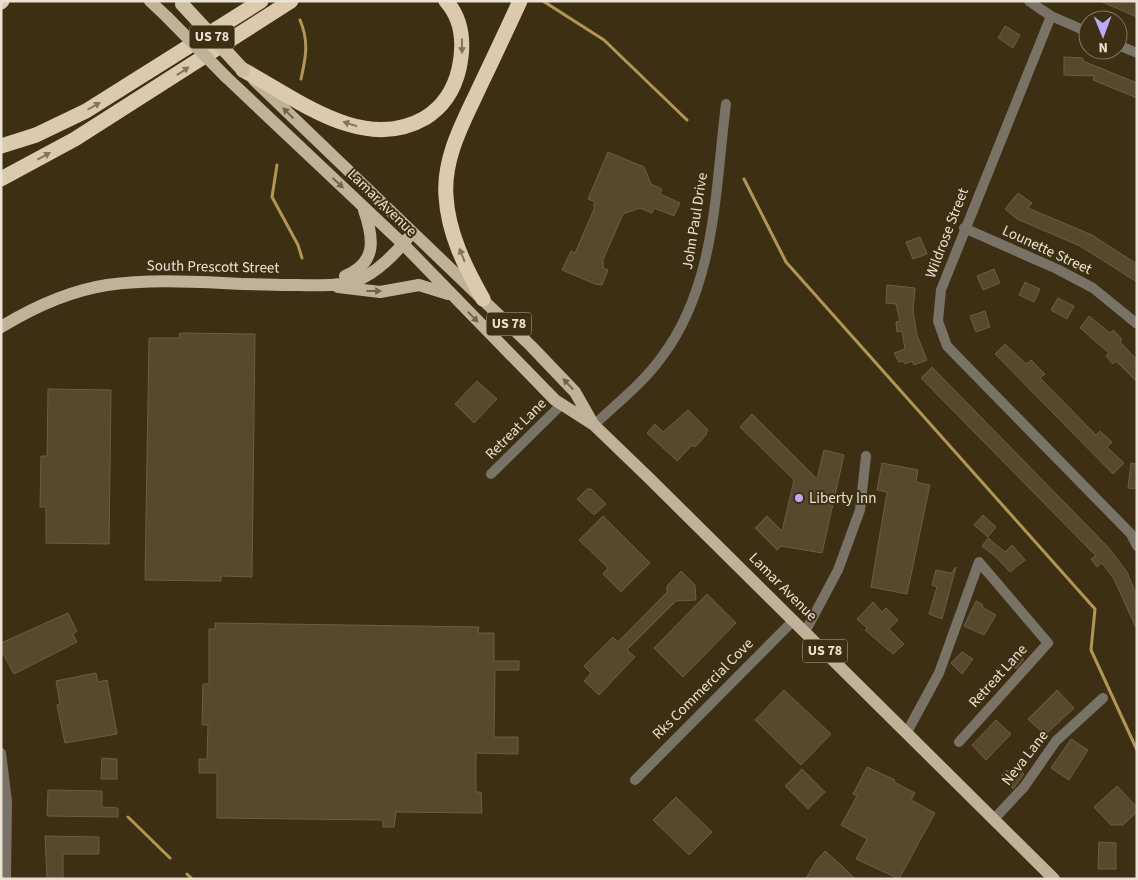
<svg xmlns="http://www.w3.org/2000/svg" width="1138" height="880" viewBox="0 0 1138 880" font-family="'Source Sans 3',sans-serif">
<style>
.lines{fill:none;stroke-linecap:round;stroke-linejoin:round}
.stream{stroke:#b39653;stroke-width:3}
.building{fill:#57492e;stroke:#6c5e41}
.minor{stroke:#797266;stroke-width:10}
.tertiary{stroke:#797266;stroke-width:10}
.primary{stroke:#bfb298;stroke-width:12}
.motorway{stroke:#dbcbac;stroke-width:15}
.primary-bridge{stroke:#bfb298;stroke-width:12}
.trunk-bridge{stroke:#cdbea2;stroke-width:14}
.oneway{fill:#847558}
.oneway2{fill:#706349}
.poi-dot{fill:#bbaaf6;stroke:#3c2f14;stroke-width:2}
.labels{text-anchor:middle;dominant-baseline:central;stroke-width:4;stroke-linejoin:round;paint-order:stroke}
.shield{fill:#3c2f14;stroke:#b6ac99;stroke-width:1}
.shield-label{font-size:14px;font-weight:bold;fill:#eae2d2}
.street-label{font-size:15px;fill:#eae2d2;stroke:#3c2f14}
.poi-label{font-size:15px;fill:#eae2d2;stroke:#3c2f14;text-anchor:start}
</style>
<rect width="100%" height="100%" fill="#3c2f14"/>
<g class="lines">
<path class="stream" d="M543,1L604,40L687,120
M300,20C309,41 306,57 301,79
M277,165L272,197L298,245L302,258
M744,179L786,262L1095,609L1091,650L1137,750
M128,817L170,858
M187,874L192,879"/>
</g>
<path class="building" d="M1100,1H1137V17Z
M1005,26L1020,35L1013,48L998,38Z
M1064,57L1083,58V61L1137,83V98L1093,80L1095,76L1064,75Z
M608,152L644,167L651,184L662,189L660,194L680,203L674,216L654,208L652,213L640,208L623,214L603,260V268L608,270L602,285L595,284L562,270L571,251L575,253L595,207L593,206L595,202L588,199Z
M1018,193L1032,203L1028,208L1092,235L1137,264V282L1080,246L1017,219L1005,209Z
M920,237L927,254L913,259L906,242Z
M994,269L1000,283L983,290L977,276Z
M1025,282L1040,289L1034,302L1019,295Z
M887,285L915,288L913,311L917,335L927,360L914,365L912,361L905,364L903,361L899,362L894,353L905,349L902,331L897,332L896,322L900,321L896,304L886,303Z
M1058,298L1074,306L1067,319L1051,310Z
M985,311L990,327L976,332L970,316Z
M1089,316L1110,333L1113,330L1122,339L1120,342L1137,360V382L1116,361L1113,364L1106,356L1109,353L1080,328Z
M180,333L255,334L252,577L221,576V581L145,580L149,338H179Z
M1005,344L1026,364L1031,360L1045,374L1040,378L1043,381L1096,435L1100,431L1112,442L1107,447L1124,463L1113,474L995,354Z
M932,367L1108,547L1127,572L1137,596V630L1114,579L1102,563L1097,567L1091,559L1096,556L921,378Z
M477,381L497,399L474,423L455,404Z
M48,389L111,390L109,544L46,543V507H40L41,456H47Z
M688,410L708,430L706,433L707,434L695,447L692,445L677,461L647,433L655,424L663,432Z
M752,414L817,479L824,450L844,455L822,553L781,546L777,550L755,528L767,516L782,531L794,480L740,427Z
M882,463L918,470L916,482L930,485L907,594L871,587L887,492L877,490Z
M1131,463L1137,464V489L1128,488Z
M587,489H591L606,504L594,515L577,499Z
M983,515L996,527L988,537L974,525Z
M603,516L650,563L621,592L603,574L608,568L579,540Z
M988,538L1005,552L1012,545L1025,560L1010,572L997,558L982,546Z
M956,567L942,619L929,614L937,587L932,585L936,570L951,573Z
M681,571L695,585L696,600L676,601L627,650L635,657L599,695L584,681L591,673L584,666L613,637L618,642L667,592V586Z
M707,594L736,623L683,677L654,648Z
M976,601L983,605L982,607L996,615L984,635L964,626Z
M873,602L882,612L886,608L898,620L889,629L904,644L893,654L865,630L867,628L857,619Z
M68,613L77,631L73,634L77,642L14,674L1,650V643Z
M215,623L479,627L478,633H494V661H519V670H495L494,737H518V754L476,753V792H481L482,813L396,812L394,827H383V820L217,818V773H199V759H207L208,725H202L203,684H209V629H215Z
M962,652L973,659L962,674L951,663Z
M1016,652L1024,659L1016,669L1007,661Z
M96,673L98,682L107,680L117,734L65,743L57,705L60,704L56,681Z
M784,690L831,734L801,765L755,720Z
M1057,690L1074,708L1045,735L1028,719Z
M996,720L1011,734L986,760L972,745Z
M1071,739L1088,750L1069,780L1051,768Z
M102,758L117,759V779H101Z
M867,767L895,780L894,782L915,793L911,800L935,813L899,879L856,859L867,839L841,825L857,796L853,794Z
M1018,768L1024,774L1013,789L1001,776L1007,770L1011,773Z
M802,769L825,792L808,809L785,786Z
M1117,786L1137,807V812L1123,825H1111L1094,807Z
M48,790L102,791V807L118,808V817L47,816Z
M676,797L712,832L689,855L653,820Z
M45,836L99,837V854H63V879H47Z
M1099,842L1116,843V869H1098Z
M825,851L840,864L855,879H806L816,861Z"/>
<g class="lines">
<path class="minor" d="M1029,1L1051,16L1088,32
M1051,16L941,290L938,321L947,346L1131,534L1137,546
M1118,45L1137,53
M964,228L1057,269L1093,288L1137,324
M594,425C616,404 643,383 661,358C716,286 715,191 726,104
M491,474L562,404
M805,632L838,570L860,510L866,456
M907,732L939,673L979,562L1048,643L959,742
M635,780L794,620
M995,818L1024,787L1056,741L1103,698"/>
<path class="tertiary" d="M1,753L7,801L6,879"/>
<path class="primary" d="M150,1L167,17
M226,77L403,244L555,400L594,425L649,478L1054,879
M254,80L531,346L575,392L592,422
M345,276C377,263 374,239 364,210
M338,287L380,292L419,285L448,294
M1,327C34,307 68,291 107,285C168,276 235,286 297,285C317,285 339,287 358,280C376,273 395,254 407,239"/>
<path class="motorway" d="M1,2L2,1
M243,70C296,98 363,154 425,118C443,107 454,90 459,69C464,46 463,20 446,1
M1,146L36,135L86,111L261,1
M1,179L75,139L291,1
M483,299C465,267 448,233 446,196C443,156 465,119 481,84C494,57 507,29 520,1"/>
<path class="primary-bridge" d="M167,17L226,77"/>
<path class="trunk-bridge" d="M182,4L243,70"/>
</g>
<defs><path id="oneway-solid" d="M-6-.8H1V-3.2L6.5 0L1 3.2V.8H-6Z" transform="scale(1.25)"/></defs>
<g class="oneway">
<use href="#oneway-solid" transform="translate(462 46) rotate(90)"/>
<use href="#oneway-solid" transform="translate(183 71) rotate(-34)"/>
<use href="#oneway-solid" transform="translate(94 106) rotate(-30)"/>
<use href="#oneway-solid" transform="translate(350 124) rotate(-163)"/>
<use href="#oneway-solid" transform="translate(44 156) rotate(-29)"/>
<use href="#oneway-solid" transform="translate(462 255) rotate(-112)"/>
</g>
<g class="oneway2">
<use href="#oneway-solid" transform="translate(288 113) rotate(-136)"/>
<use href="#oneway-solid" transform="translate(338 183) rotate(43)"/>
<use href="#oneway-solid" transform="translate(374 291)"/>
<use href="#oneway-solid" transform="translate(473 317) rotate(46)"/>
<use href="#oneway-solid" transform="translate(568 384) rotate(-133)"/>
</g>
<circle class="poi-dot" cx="799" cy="498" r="5"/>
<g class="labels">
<g class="shield">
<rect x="189.5" y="25.5" width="45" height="23" rx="4"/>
<rect x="486.5" y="312.5" width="45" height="23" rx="4"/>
<rect x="802.5" y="639.5" width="45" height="23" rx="4"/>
</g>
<g class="shield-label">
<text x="212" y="37">US 78</text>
<text x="509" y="324">US 78</text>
<text x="825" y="651">US 78</text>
</g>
<g class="street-label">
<text transform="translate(382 203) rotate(44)">Lamar Avenue</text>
<text transform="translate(695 221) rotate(-81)">John Paul Drive</text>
<text transform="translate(947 233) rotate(-69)">Wildrose Street</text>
<text transform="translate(1047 250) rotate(25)">Lounette Street</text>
<text transform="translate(213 267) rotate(1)">South Prescott Street</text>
<text transform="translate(516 429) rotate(-45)">Retreat Lane</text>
<text transform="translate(783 587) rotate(45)">Lamar Avenue</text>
<text transform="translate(998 676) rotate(-48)">Retreat Lane</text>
<text transform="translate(703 689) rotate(-45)">Rks Commercial Cove</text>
<text transform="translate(1025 758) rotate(-52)">Neva Lane</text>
</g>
<g class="poi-label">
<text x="809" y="498">Liberty Inn</text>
</g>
</g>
<rect width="1138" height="880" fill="none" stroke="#eae2d2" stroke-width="5"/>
<g transform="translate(1103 35) rotate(179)"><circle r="24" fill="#3c2f14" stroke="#827760"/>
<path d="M0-4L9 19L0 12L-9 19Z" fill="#bbaaf6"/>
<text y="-8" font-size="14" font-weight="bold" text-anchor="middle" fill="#eae2d2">N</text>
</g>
</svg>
